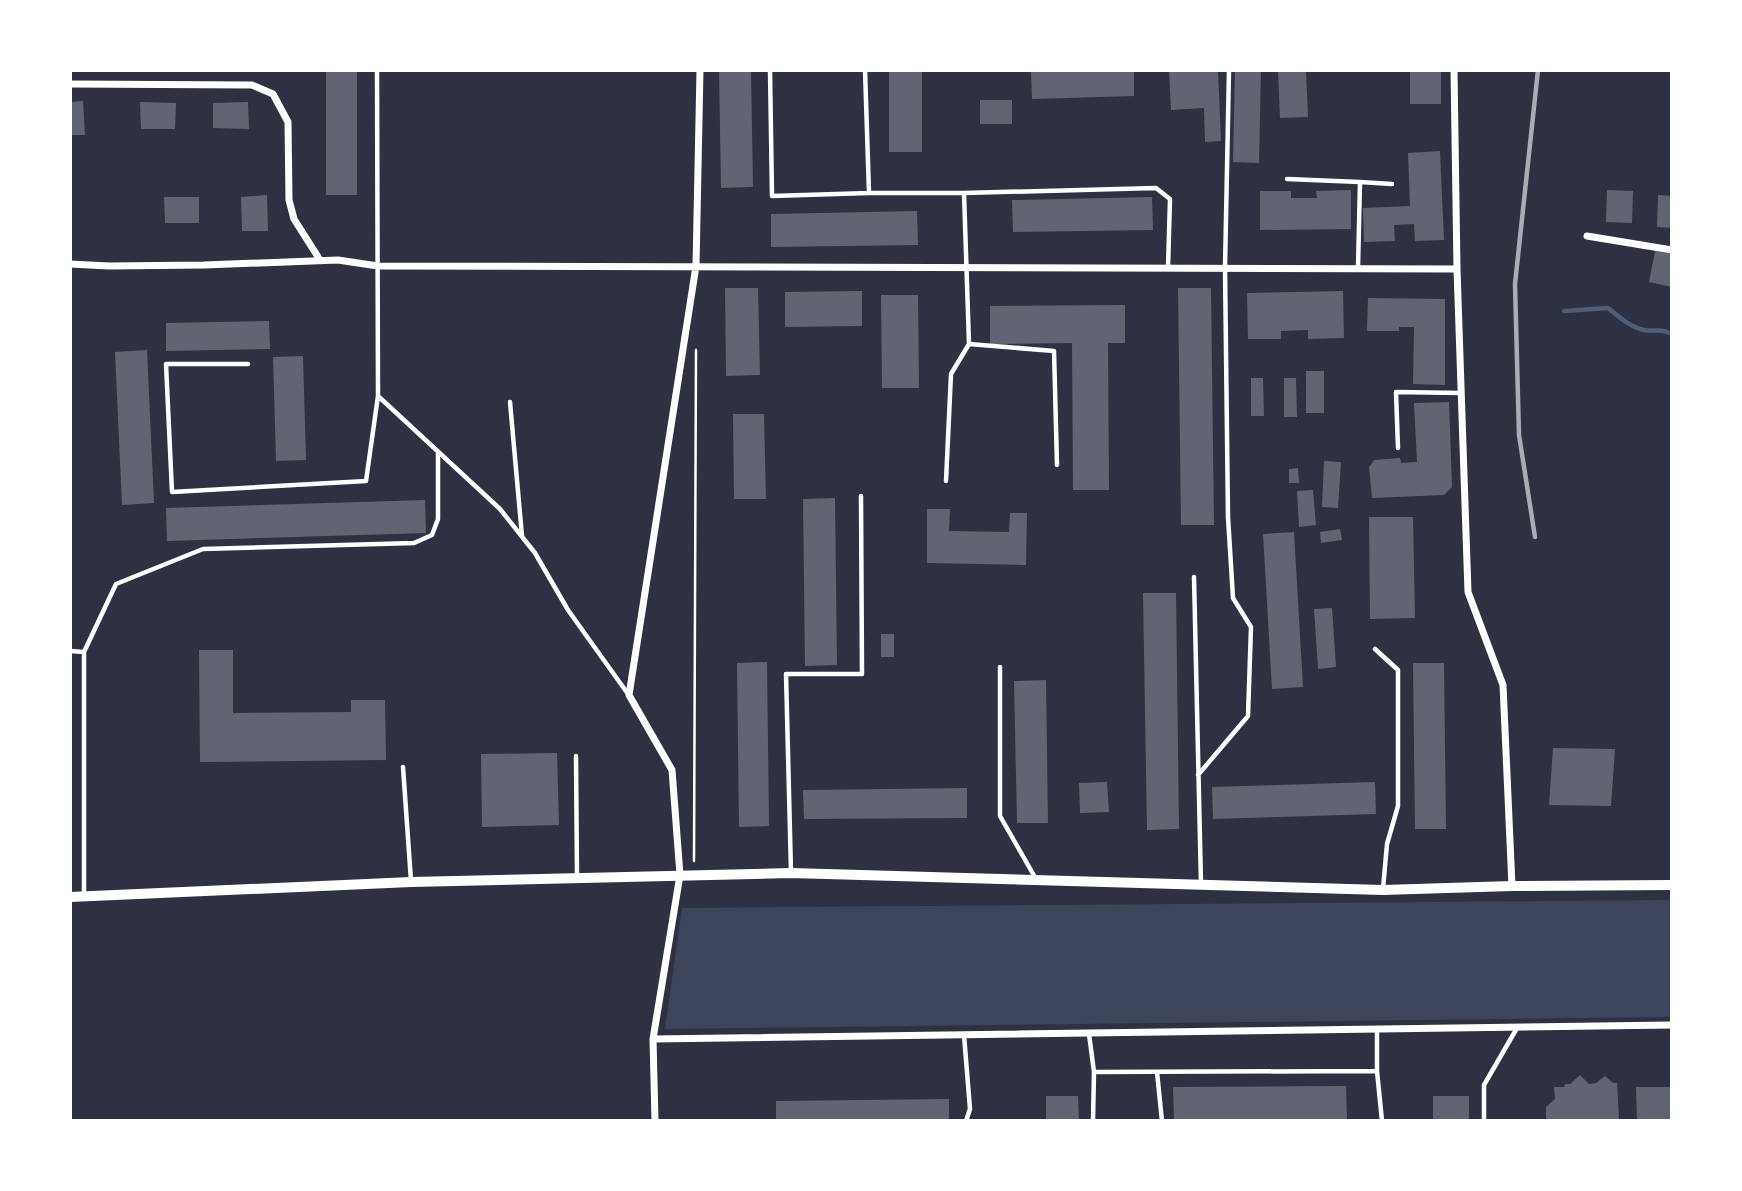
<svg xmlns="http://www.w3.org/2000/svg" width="1742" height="1191" viewBox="0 0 1742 1191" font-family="'Source Sans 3',sans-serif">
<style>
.green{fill:#3c4559}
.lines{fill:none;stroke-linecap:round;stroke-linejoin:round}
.stream{stroke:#4f5d75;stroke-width:4.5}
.building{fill:#626471}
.path{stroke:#fff;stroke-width:2.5}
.service{stroke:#fff;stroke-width:4.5}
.minor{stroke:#fff;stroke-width:7}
.tertiary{stroke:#fff;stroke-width:10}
.rail{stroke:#abadb3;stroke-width:4.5}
</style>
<rect width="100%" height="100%" fill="#2d3142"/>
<path class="green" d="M1672,900V1017L665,1029L682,908Z"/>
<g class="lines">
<path class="stream" d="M1564,311L1608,308C1619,317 1630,327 1644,330C1655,332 1662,328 1672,334"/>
</g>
<path class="building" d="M326,70H357V195H326Z
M719,70H751L753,187L721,188Z
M889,70H922V152H889Z
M1031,70H1134V96L1032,99Z
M1169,70H1218L1221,141L1205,142L1204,108L1171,110Z
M1235,70H1261L1259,163L1233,162Z
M1278,70H1306L1308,117L1280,118Z
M1410,70H1441V104H1410Z
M980,100H1012V124H980Z
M83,101L85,135H70V102Z
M140,102L176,103L175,129H141Z
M248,102L249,129L213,128V103Z
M1440,151L1444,240L1415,241L1414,224L1394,225L1395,241L1364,242L1363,208L1410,206L1408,153Z
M1351,190V229L1260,230V191H1291V198H1317L1316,191Z
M1607,190L1633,191L1632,223L1606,222Z
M267,195L268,231H242L241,197Z
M1658,195L1672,196V228L1657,227Z
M164,197H199V223H165Z
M1152,197L1153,230L1013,232L1012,200Z
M917,211L918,245L771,247V214Z
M1655,251L1672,254V287L1649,282Z
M725,288H758L760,375L726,376Z
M1178,288H1211L1214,525H1181Z
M862,291V326L785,327V292Z
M1343,291L1344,338L1308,339V330L1281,331V339H1248L1247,293Z
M881,295H918L919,388H882Z
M1368,298L1445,299V385L1413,384L1414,327H1399V331H1367Z
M1125,305V343H1108L1109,490H1073L1072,343L990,344V306Z
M269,321L270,349L166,351V323Z
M147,350L154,503L122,505L115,352Z
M303,356L306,460L276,461L273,357Z
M1306,371H1324V413H1306Z
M1251,378H1263L1264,416H1251Z
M1284,378H1296L1297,417H1284Z
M1449,402L1452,487L1444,495L1372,498L1369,467L1374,460L1400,458L1401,463L1417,462L1414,403Z
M733,414H764L766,499H734Z
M1324,461L1341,462L1338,508L1322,507Z
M1298,468L1299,483H1289V469Z
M1313,490L1316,525L1299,527L1297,491Z
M835,498L837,665L805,666L803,499Z
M425,500L426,533L167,541L166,508Z
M927,509H950L949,531L1009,532L1010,513H1027L1026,565L927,563Z
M1369,517H1413L1415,618L1370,619Z
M1340,529L1342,540L1321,543L1320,532Z
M1294,532L1303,687L1272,689L1263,534Z
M1143,593H1176L1179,829L1147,830Z
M1332,608L1336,667L1318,669L1314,609Z
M881,634H894V657H881Z
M199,650H233V713L351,712V700H385L386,760L200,762Z
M767,662L769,826L739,827L737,663Z
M1413,663H1444L1446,829H1415Z
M1046,680L1048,823H1017L1014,681Z
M1553,748L1615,749L1611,806L1549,805Z
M557,753L559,825L482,827L481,754Z
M1107,782L1109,812L1080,813L1079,783Z
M1375,782L1376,814L1213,819L1212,787Z
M967,788V818L804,819L803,790Z
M1580,1075L1589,1084L1596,1083L1605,1076L1613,1083H1617L1619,1119L1546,1121V1107L1555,1099L1554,1087H1564L1565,1084H1570Z
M1346,1086L1347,1119L1174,1120L1173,1087Z
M1636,1087H1672V1121H1637Z
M1046,1096H1078L1079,1121H1046Z
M1433,1096H1469V1121H1433Z
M949,1099V1121H776V1101Z"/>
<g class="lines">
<path class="path" d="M694,861L696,350"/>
<path class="service" d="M377,70L378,396L500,509L535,553L568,610L628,694
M770,70L772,196L869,193L865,70
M1287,179L1360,182L1358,268
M1360,182L1392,184
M869,193H964L969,344L1054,351L1057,465
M964,193L1156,188L1170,199L1168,268
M248,364H166L172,492L366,481L378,396
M510,402L522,536
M1398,448L1396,392L1461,393
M946,481L951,374L969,344
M1194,577L1201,884
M1375,649L1398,670V806L1387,844L1383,889
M70,651L84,652V895
M84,652L116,584L203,549L414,543L432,535L438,519V452
M1000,667V816L1036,879
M576,756L577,876
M403,767L411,881
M1198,775L1248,716L1251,627L1233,598L1228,517L1225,268L1229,70
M791,872L786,674H862L861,496
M1089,1034L1094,1072L1377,1071V1029
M964,1035L970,1109L966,1121
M1377,1071L1382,1121
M1157,1072L1162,1121
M1093,1121L1094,1072
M1484,1121V1085L1517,1028"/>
<path class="minor" d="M1454,70L1457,269L1468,592L1503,685L1512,886
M70,84L252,85L273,94L288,122L289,200L294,219L320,260
M1587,236L1672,250
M70,264L109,266L204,265L338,260L378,266L1457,269
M653,1039L1672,1025
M655,1121L653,1039L680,875L672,770L629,695L696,266L700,70"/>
<path class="tertiary" d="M70,897L411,882L791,873L1383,890L1512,886L1672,885"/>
<path class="rail" d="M1535,537L1519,435L1515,284L1538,70"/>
</g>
<rect width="1742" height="1191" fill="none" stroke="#ffffff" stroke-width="144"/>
</svg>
